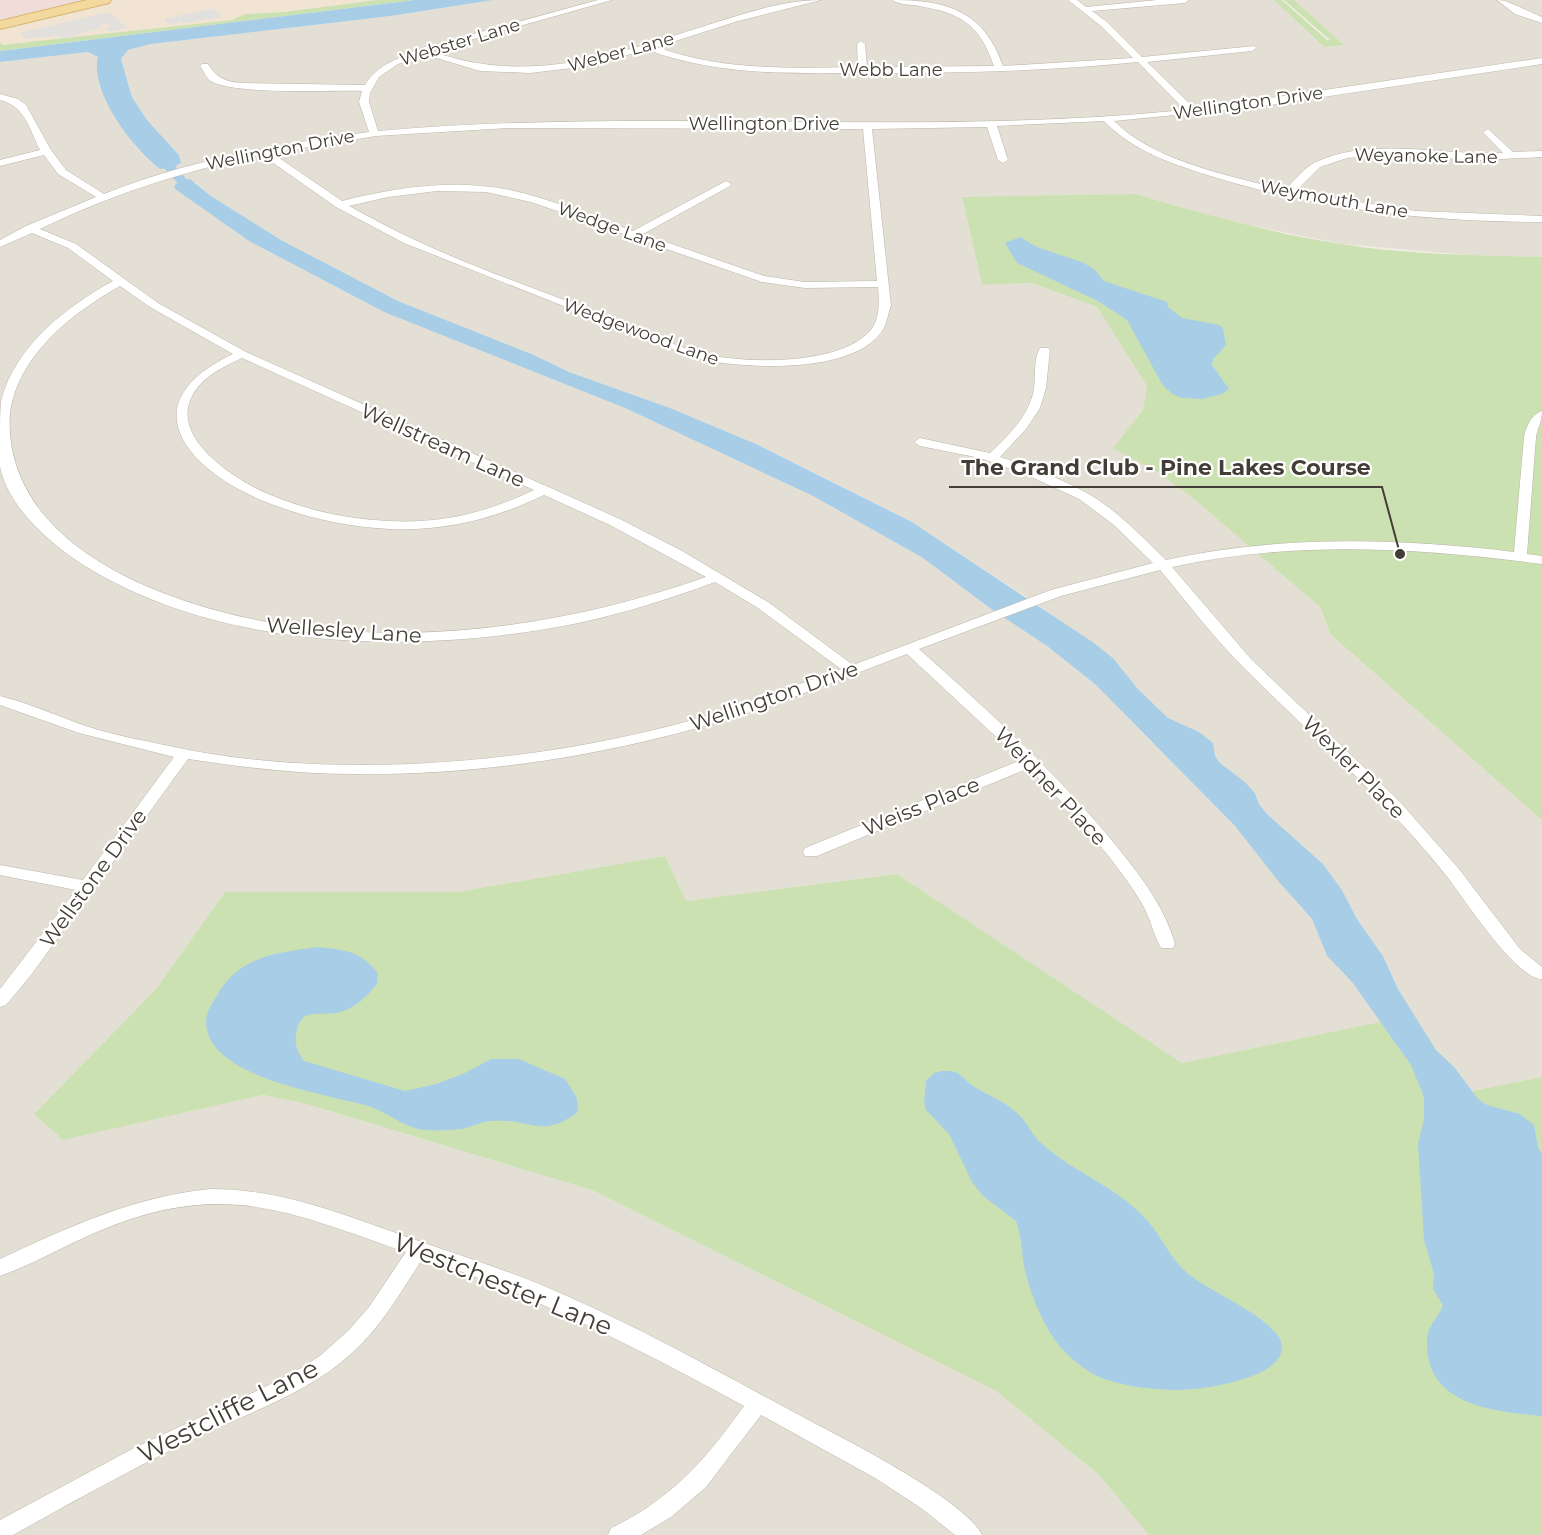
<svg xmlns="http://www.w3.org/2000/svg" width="1542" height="1535" viewBox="0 0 1542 1535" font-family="Montserrat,sans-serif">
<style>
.residential{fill:#e4dfd4;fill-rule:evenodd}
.commercial{fill:#f1e4d3}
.medical{fill:#f0ddda}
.green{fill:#cce1b2}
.parking{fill:#e2e0dd}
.water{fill:#a8cee7}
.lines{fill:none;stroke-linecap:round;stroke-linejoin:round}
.canal{fill:#a8cee7;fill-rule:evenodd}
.street-casing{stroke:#bbb5a9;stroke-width:1}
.primary-casing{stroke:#d6b66f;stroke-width:2}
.street{fill:#fff;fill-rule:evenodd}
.primary{fill:#f3d99d;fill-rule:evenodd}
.labels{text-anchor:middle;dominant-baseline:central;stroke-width:4.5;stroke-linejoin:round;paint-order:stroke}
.far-street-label{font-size:18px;fill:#423d36;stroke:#fff}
.street-label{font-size:21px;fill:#423d36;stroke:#fff}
.near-street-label{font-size:26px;fill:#423d36;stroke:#fff}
.leader{fill:none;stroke:#423d36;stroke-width:2}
.callout-dot{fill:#423d36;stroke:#fff;stroke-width:2}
.callout-label{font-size:22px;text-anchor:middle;font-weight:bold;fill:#423d36;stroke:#fff;stroke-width:4.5;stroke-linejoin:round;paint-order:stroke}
</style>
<rect width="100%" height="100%" fill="#f1ede6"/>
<path class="residential" d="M493,0H1274L1324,47L1343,45L1294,0H1542V257L1468,255L1342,244L1233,222L1136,194L962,198L982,285L1032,283L1097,307L1147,386L1143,410L1114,448L1157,472L1195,500L1321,608L1330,634L1542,820V1077L1472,1091L1455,1068L1436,1050L1413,1015L1182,1063L897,874L686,901L665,856L457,892H225L156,989L34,1114L63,1140L263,1095L303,1103L592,1190L996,1391L1098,1474L1149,1535H0V62L88,52L98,57L99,86L135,146L154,165L174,167L181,163L179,155L147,120L132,97L121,59L128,50L151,44L391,16ZM195,182L211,196L281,240L398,301L534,355L569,372L670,408L756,444L821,476L912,522L1025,596L1113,658L1138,689L1168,718L1183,725L1214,749L1215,756L1220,763L1245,782L1255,793L1259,803L1268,815L1323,864L1342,890L1357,919L1383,956L1398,989L1361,995L1352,982L1327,956L1312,919L1278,881L1235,826L1096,685L1047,646L991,609L923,558L813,496L625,408L384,312L249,241L176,189L174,186Z"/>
<path class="commercial" d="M117,0H377L284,12L255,13L232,20L68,38L2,45L0,41V27Z"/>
<path class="medical" d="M0,0H95L0,23Z"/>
<path class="green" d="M377,0H415L0,51V41L2,45L10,44L232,20L245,14L284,12Z
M1274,0H1282L1327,40H1330L1284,0H1294L1344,45L1324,47Z
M1136,194C1204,214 1271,233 1341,244C1406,255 1476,255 1542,257V820L1330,634L1321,608L1195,500L1157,472L1113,448L1143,410L1147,386L1097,307L1032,283L982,285L962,197Z
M665,856L686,901L897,874L1182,1063L1413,1015L1436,1050L1455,1068L1472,1091L1542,1077V1535H1149L1098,1474L996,1391L592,1190L303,1103L263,1095L63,1140L34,1114L156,989L225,892H457Z"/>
<path class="parking" d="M213,8L222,17L184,23L180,20L179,23L168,25L164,19Z
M108,12L128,28L109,32L105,28L112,26L105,23L101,24V28L64,38L60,37V35L26,39L20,33Z"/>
<path class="water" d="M415,0H493L391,16L151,44L128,50L121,59L132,97L147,120L179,155L181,163L174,167L160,169C133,149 89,91 98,57L88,52L0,62V51Z
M190,179L211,196L281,240L398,301L534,355L569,372L670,408L756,444L912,522L1091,641L1113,658L1138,689L1168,718L1199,732L1213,743L1215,756L1220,763L1245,782L1255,793L1259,804L1268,815L1323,864L1342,890L1357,919L1383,956L1398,989L1436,1050L1455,1068L1478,1099L1487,1105L1520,1114L1534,1125L1538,1148L1542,1154V1416C1500,1412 1436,1407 1428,1356C1427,1349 1426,1340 1428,1333C1431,1322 1440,1315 1443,1305L1433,1289L1434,1274L1424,1240L1418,1144L1424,1119V1097L1411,1065L1352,982L1327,956L1312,919L1278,881L1235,826L1096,685L1047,646L991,609L923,558L813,496L625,408L384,312L249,241L175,189L174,186L179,181Z
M1020,237L1037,247L1084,263L1094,269L1104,281L1167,302L1168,307L1182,318L1219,325L1223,328L1226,345L1213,359L1212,365L1229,389L1222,394L1202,399L1182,398L1172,394L1162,384L1127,320L1098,301L1017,263L1005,243Z
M317,947C344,950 360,950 378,973L377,984C367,996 356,1008 340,1012C321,1018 300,1004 296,1035C295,1045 297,1053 304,1061L405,1091L436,1084L463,1074L491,1059H519L565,1079L577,1098L578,1112C540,1140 532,1118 492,1121C482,1121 472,1127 462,1129C450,1130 437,1131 425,1130C407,1129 388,1113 371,1107C331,1094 206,1079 206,1022C206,1013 211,1005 216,997C238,956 276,953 317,947Z
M942,1071C948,1071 954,1070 959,1074C964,1077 968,1083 973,1086C989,1096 1009,1103 1022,1118C1029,1126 1033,1136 1041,1143C1074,1173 1116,1186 1147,1220C1161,1236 1169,1256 1185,1271C1205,1291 1281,1319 1282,1347C1283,1380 1196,1391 1172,1390C1147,1389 1120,1386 1097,1376C1086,1371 1069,1357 1061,1348C1044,1328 1031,1296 1025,1270C1021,1254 1022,1237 1016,1221L983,1196L972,1182L949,1134L926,1110L924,1103L926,1081L934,1073Z"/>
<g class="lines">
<path class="canal" d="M156,148L160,149L188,181L203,192V196C186,199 161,164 151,151Z"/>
<defs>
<path id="street" d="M598,0H612L431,51C531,87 619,53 714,23C749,12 785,0 821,0L738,21L657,47C722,71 790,68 858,67L857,44L861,41L865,44L867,67L994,66C980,25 961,13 919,6C910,4 899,5 892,0C947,0 984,11 1003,66L1133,58L1101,26L1068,0H1077L1086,7L1157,0H1189L1185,3L1092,11L1107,22L1142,57L1255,46L1256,48L1252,51L1147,62L1195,109L1542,58V64L1256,107L1114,121C1155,162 1231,176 1285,190C1294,181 1305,167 1316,162C1372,136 1442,156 1503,153L1483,132L1488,129L1513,152L1542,151V157L1481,160L1385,155L1347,158L1320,167L1295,192L1416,211L1542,216V222C1431,222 1323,210 1217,178C1176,165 1135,153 1104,121L997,126L1008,160L1003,163L998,160L987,127L872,129L891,306C888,313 887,322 884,328C857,376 740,369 695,358L404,243L336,207L262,155C186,170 110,195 40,229L76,244L158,303L246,352L620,519L682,551L768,602L853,665L1051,590L1153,563L1114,525L1079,499L1025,474L980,458L920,446L914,442L920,438L990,453C1009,435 1029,416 1034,389C1036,375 1033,360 1040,348H1048L1050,350L1046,388L1040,408L1026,429L1000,457C1029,467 1060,478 1087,493C1117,510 1141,536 1166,560C1279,535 1399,538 1514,552L1524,437C1526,427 1531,415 1542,411C1542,422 1538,427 1536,437L1527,554L1542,556V564C1420,548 1293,540 1172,567L1251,659L1400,802L1459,869L1520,949L1542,967V979C1516,979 1465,900 1448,878C1387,800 1312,736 1242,666C1213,637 1187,602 1160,570L1061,596L919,649C988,710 1055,772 1114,843C1139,874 1164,905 1175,944L1173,948H1161C1153,934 1150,916 1141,902C1111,853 1069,809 1029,768L817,856H805L803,852L805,848L1021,760L907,654C848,676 789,701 728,719C606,756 477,776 351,774C296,774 242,767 188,759L31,975L6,1005L0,1007V989L76,890L0,875V865L83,880L174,757L79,733L0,705V696C29,703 57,716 86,726C112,735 142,740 169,746C339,783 551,763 717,713C759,700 799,684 841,669L758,608L715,582C672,598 628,612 583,622C425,655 226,653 85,566C52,545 9,509 0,467C0,458 0,446 0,437C0,425 0,412 1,401C15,346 66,307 113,281L68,248L32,233L0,247V240L26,226L96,197L58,174L44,155L0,166V160L40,150C29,128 25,106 0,100V94L18,99L26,105L51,150L66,170L104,194C189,160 279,144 369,132L359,102L362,91C332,90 232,95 211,81C206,78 204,71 200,66L202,64H208C217,78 224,81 240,83L365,85C378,64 398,59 419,49ZM648,50C721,77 796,73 873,73C962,73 1050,71 1138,62L1185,110C916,137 648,107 378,131L369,102L370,93L379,77L398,64L423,54L480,71L530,73L572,68ZM508,128L863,129L877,281L805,282L764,276L643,234L730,186L731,184L726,181L633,231C593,217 552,199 510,190C454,179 397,187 342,201L272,153L376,136ZM437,191L486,192L531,202L762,282L805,288L878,287C879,300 880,315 873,327C847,366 745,364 705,354C669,345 630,325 595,312C534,288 472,267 413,239C391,229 370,217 349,206L388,197ZM120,286L150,307L233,354C131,402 184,467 261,500C302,517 346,527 390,529C446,531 494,519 544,495L610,525L706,577C581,621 449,642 316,629C205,618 0,561 10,412C19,354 72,313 120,286ZM242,358L534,490C486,513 441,524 388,521C348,519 310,511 273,496C240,483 169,440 192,396C202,377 223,367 242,358Z
M1497,0C1509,0 1528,12 1542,17V23L1515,14Z
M211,1189C281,1189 342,1214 407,1237C462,1256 516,1273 569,1297C653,1334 733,1380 814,1423C849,1441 967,1502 982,1535H955L921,1508L875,1478L761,1415L706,1487L671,1517L641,1535H608L611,1528C672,1499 706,1459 744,1406C640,1349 536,1296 423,1258C402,1290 382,1326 353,1352C309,1393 250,1412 198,1437C135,1467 74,1501 13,1535H0V1520L134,1448L263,1388L303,1367L321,1355L349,1330L369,1307L406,1252C294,1214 229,1180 109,1227C72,1241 37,1263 0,1276V1259C69,1227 135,1196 211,1189Z"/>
<path id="primary" d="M87,0H111L109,3L0,29V21Z"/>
</defs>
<use href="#street" class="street-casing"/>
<use href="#primary" class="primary-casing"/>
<use href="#street" class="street"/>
<use href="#primary" class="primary"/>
</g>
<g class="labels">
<g class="far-street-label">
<text transform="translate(460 42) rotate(-17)">Webster Lane</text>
<text transform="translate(621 52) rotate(-15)">Weber Lane</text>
<text x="891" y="70">Webb Lane</text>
<text transform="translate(1248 103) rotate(-8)">Wellington Drive</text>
<text x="764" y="124">Wellington Drive</text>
<text transform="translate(280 150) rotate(-11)">Wellington Drive</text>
<text transform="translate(1426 156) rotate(1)">Weyanoke Lane</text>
<text transform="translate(1334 199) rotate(10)">Weymouth Lane</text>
<text transform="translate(612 227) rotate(20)">Wedge Lane</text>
<text transform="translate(641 332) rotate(20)">Wedgewood Lane</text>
</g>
<g class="street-label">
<text transform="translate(443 445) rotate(24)">Wellstream Lane</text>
<text transform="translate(344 630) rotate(4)">Wellesley Lane</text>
<text transform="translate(774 696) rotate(-19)">Wellington Drive</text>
<text transform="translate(1354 767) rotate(45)">Wexler Place</text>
<text transform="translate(1051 786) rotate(47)">Weidner Place</text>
<text transform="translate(921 806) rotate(-22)">Weiss Place</text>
<text transform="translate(93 878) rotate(-54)">Wellstone Drive</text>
</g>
<g class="near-street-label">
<text transform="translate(503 1284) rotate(22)">Westchester Lane</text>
<text transform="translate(228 1411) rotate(-27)">Westcliffe Lane</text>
</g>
</g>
<path class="leader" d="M1400 554L1382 487H949"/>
<circle class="callout-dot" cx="1400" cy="554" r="6"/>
<g class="callout-label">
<text x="1166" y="475">The Grand Club - Pine Lakes Course</text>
</g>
</svg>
